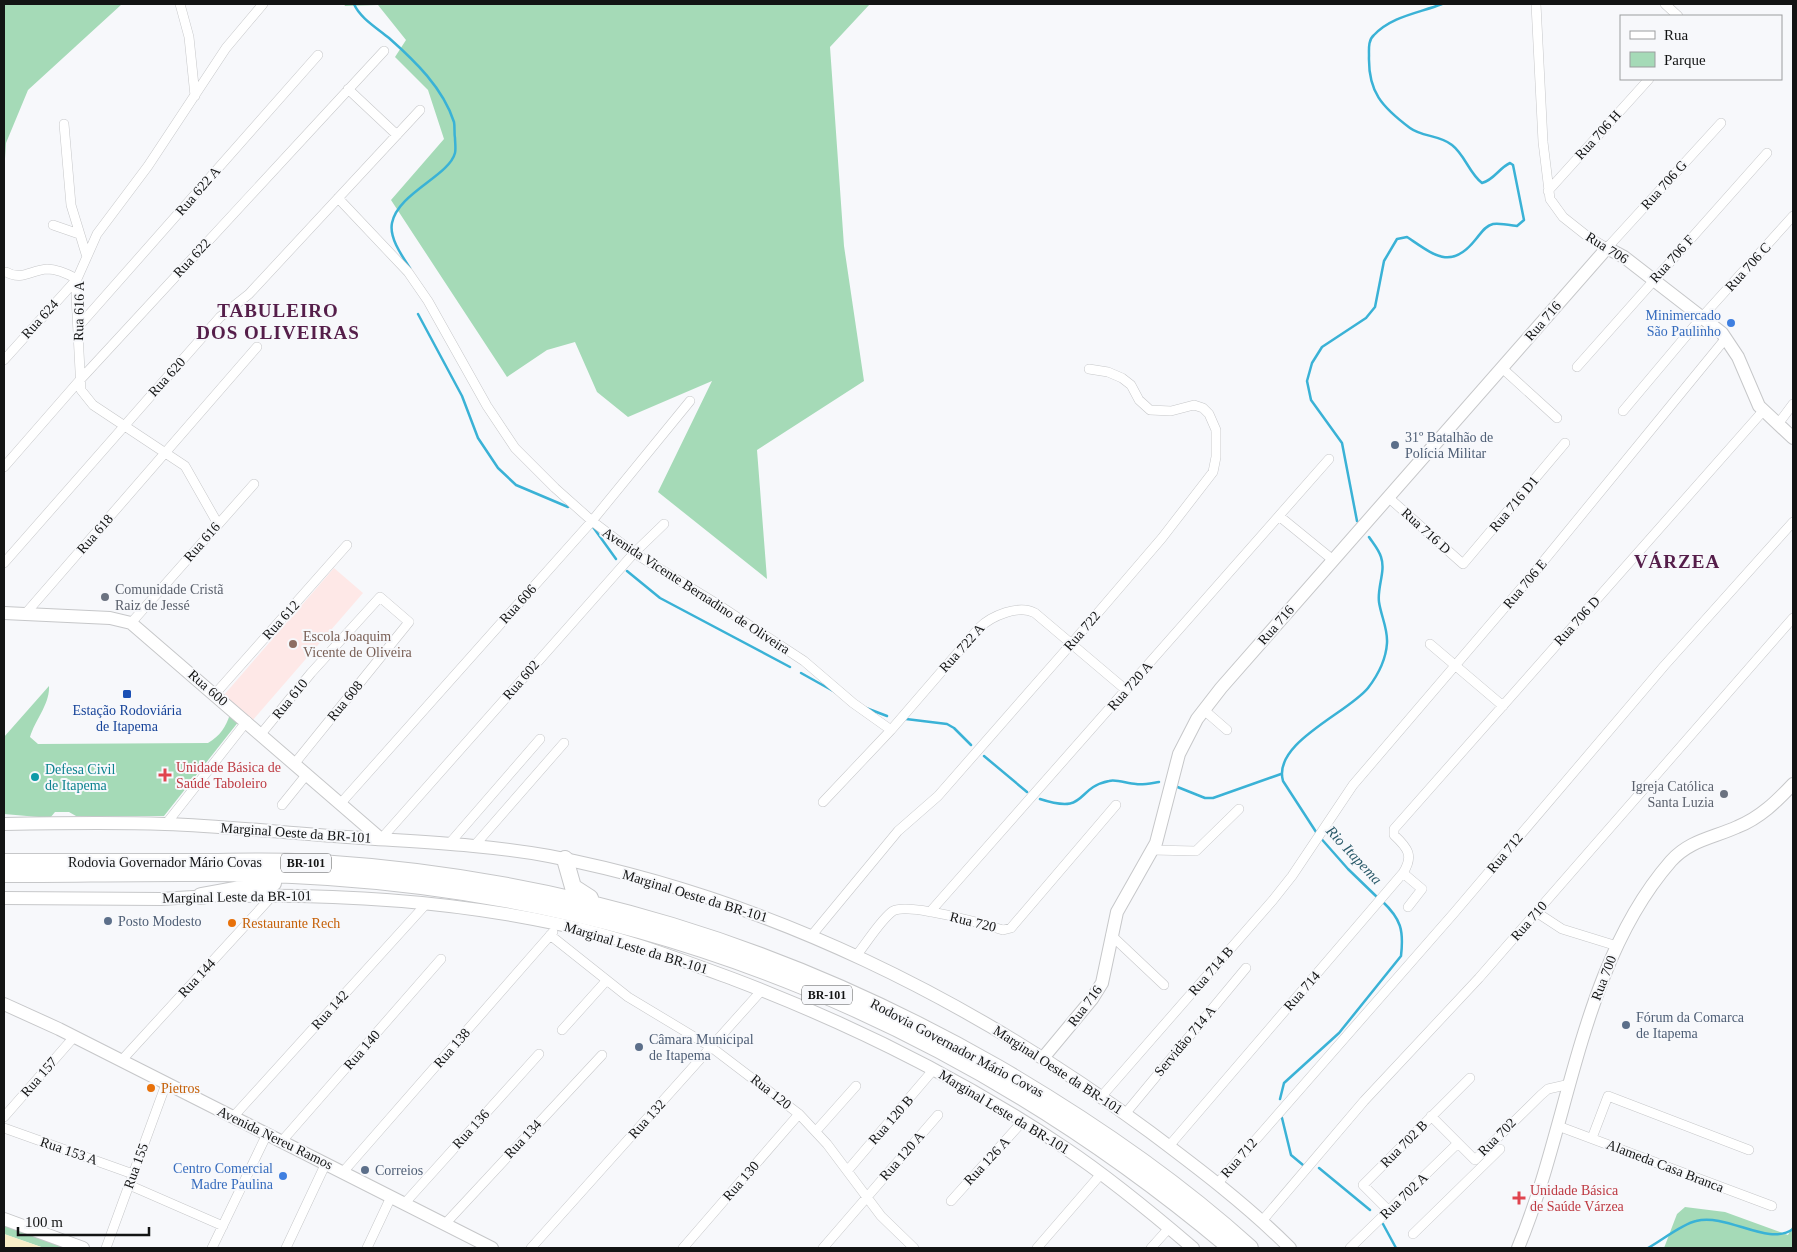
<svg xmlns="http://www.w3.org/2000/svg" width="1797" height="1252" viewBox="0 0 1797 1252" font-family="Georgia,serif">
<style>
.education{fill:#fee8e7}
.green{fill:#a5dab7}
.sand{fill:#f9efc9}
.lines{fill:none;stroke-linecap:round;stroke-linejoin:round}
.stream{stroke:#3ab2d6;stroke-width:2.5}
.street-casing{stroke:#c6c7c9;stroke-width:10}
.secondary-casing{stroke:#c6c7c9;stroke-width:14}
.highway-casing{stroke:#c6c7c9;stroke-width:18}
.street{stroke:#fff;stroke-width:9}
.secondary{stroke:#fff;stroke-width:12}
.highway{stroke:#fff;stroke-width:16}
.shop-dot{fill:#3f7fe0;stroke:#f7f8fb;stroke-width:2}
.service-dot{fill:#5c6f8a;stroke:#f7f8fb;stroke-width:2}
.worship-dot{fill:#6b7280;stroke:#f7f8fb;stroke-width:2}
.education-dot{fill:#8d6e63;stroke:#f7f8fb;stroke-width:2}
.transit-dot{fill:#1a4fb4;stroke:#f7f8fb;stroke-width:2}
.health-dot{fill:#e0444e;stroke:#f7f8fb;stroke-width:2}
.culture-dot{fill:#0f9aa8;stroke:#f7f8fb;stroke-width:2}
.food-dot{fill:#e8710a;stroke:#f7f8fb;stroke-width:2}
.labels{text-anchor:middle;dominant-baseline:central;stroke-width:4;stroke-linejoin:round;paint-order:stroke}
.shield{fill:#f7f8fb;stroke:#575859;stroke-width:1}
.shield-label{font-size:12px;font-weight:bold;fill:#131414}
.street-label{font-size:14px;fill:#131414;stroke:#f7f8fb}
.shop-label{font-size:14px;fill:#366cbe;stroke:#f7f8fb;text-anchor:end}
.service-label{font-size:14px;fill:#4e5e75;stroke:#f7f8fb;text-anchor:start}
.worship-label{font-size:14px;fill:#5b616d;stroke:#f7f8fb;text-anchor:start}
.education-label{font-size:14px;fill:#785e54;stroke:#f7f8fb;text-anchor:start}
.transit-label{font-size:14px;fill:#164399;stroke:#f7f8fb}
.health-label{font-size:14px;fill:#be3a42;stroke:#f7f8fb;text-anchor:start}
.culture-label{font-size:14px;fill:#0d838f;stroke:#f7f8fb;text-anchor:start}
.food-label{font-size:14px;fill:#c56008;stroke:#f7f8fb;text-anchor:start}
.water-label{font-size:15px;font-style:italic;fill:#295969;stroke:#f7f8fb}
.district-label{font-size:19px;font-weight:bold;letter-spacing:1px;fill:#551e4a;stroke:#f7f8fb}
</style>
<rect width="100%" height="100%" fill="#f7f8fb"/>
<path class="education" d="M334,568L363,593L253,720L224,695Z"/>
<path class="green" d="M4,4H122L28,90L6,143L4,174Z
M344,4H870L830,47L844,246L864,381L757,450L767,579L658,492L712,381L628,417L597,392L575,342L547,350L507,377L391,200L444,139L428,90L395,57L406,40L378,5L345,6Z
M49,686C50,704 35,720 30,737L38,744L208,743C220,736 226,727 230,714L239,721L164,816H76L69,812H55L50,818L4,814V737Z
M1685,1207L1725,1212L1788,1235L1793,1225V1248H1664L1677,1214Z
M4,1224L69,1248H44L4,1234Z"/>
<path class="sand" d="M4,1234L44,1248H4Z"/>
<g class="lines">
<path class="stream" d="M354,4C360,18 377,28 389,38C415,61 443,88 454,122C455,127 454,133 455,138C455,142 456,149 455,153C449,176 398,193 392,223C389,238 402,256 410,268
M418,314L462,396L478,438L498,468L516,485L568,507
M1357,521L1342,443L1311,400L1307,381L1312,363L1322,347L1366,318L1375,307L1384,261L1397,239L1407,237C1434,255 1451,271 1476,239C1481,233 1485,226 1493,224C1500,223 1510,225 1517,226L1524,220L1513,165L1510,163C1499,168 1494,180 1482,183C1469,173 1465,155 1452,145C1440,135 1422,137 1410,128C1382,107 1368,92 1369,56C1369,49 1368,40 1374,35C1392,16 1419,13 1442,4
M593,527L616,559
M1369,537C1373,543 1379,550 1381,557C1386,571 1377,587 1379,602C1381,616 1388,629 1387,643C1386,659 1378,675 1368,688C1348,713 1272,743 1283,781L1318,835L1348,869L1378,898
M627,571L660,598L790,667
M801,673L835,692
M866,708L887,716
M906,719L947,724L954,728L971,745
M984,756L1027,792
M1175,786L1205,798H1213L1281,774
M1040,799C1089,815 1074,788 1109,781C1117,779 1128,784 1136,784C1143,785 1152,783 1159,782
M1280,1099L1284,1083L1339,1033L1401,956C1404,930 1401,919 1382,901
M1282,1118L1291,1155L1303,1165
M1319,1168L1370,1210
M1383,1224L1396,1248
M1648,1248C1661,1241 1682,1224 1696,1221C1728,1213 1768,1247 1793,1229"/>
<defs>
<path id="street" d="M180,4L189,37L195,96
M1536,4L1543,142L1550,199L1563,217L1587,236L1607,248L1721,123
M1665,4L1678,16
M348,89L397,135
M64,124L71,205L86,254
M1548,191L1649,79
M338,198L408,272L428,301L487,406L515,448L555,488L592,521L634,553L714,602L804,661L853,703L891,730
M53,225L79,234
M78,327L318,55
M4,360L77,279C68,274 58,269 47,269C31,270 22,281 6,272
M1577,367L1767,153
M1502,368L1557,418
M1623,411L1702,317L1793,216
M1778,424L1793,404
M4,467L79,381L384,51
M1388,497L1463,564L1565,443
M1279,516L1333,560
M218,524L185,466L93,405L81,390L76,295L77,279L97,234L148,166L226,48L263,4
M4,563L220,317L249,294L420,110
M26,613L257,347
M131,623L254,484
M1430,644L1503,706
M215,694L347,545
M1204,710L1227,730
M261,734L311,673L380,597L409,622L295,763
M823,802L891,730L979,628C991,616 1019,604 1035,613L1126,690
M341,803L592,521L690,401
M282,805L307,774
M166,824L247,721
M381,839L634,553L664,524
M449,844L540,739
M475,845L564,743
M1152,850L1196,851L1239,809
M1403,873L1422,889L1408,907
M930,912L1329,459
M1536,912L1562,929L1617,946
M550,935L628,997L711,1047L799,1114L827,1144L881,1216L914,1248
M812,935L898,831L938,796L1072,643L1162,538L1213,472L1216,457V430L1209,414L1203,408L1194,405L1171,411L1150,410L1139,400L1131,385L1122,378L1108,372L1089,369
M1111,935L1164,985
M856,956C866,944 881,919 893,911C908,902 984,924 1003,930L1011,928L1116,805
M562,1030L606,981
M121,1061L273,895
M1101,1097L1273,900L1292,876L1353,785L1524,585L1726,338
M1125,1114L1246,968
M1431,1116L1475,1160L1541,1095L1548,1089L1570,1084
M4,1117L74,1037
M233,1117L427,903
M1558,1126L1772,1206
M4,1128L133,1174
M816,1131L856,1086
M1592,1138L1608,1096L1749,1150
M282,1141L441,959
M1169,1146L1403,873C1414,856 1408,848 1394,835V829L1763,411
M848,1170L934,1069
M343,1172L553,932
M1217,1184L1454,913L1664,666L1793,522
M129,1185L223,1226
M951,1201L1023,1121
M404,1204L539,1054
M1389,1211L1363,1185L1470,1078
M1262,1221L1364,1101L1479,978L1793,618
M445,1224L602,1055
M1413,1234L1500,1149
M106,1248L166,1084
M212,1248L267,1134
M286,1248L326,1163
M367,1248L391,1197
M531,1248L762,990
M683,1248L799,1114
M823,1248L938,1115
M1037,1248L1101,1174
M1151,1248L1169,1228
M1350,1248L1458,1143"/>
<path id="secondary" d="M4,613L110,618L131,623L381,839
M4,824C57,823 111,822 165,824C226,826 286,833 347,837C415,842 482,844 549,856C768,898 972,1000 1150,1132C1198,1168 1247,1205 1290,1248
M235,896C343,894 452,901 558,924C618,936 676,958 733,979C849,1023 962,1079 1065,1148C1110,1178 1152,1213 1193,1248
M4,898L161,899L210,896
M4,1004L59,1029L492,1248
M1043,1058L1092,999L1102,983L1117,912L1156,843L1179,754L1197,719L1221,688L1607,248L1624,257L1722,333L1738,357L1759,406L1793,438
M4,1219L83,1248
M1518,1248C1570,1124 1580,965 1671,861C1690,840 1713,838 1737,827C1760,818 1777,801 1793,784"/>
<path id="highway" d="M565,859L573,887L590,898
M4,862C67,862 130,862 193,862C235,862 278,860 321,863C566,879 785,946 998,1068C1087,1120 1174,1179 1250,1248
M4,874C112,874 221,870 328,877C669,900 971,1029 1231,1248
M201,896L273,883"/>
</defs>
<use href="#street" class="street-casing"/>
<use href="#secondary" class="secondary-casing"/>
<use href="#highway" class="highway-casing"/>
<use href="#street" class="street"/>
<use href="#secondary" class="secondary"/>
<use href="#highway" class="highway"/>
</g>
<g class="shop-dot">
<circle cx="1731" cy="323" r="5"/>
<circle cx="283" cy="1176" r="5"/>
</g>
<g class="service-dot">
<circle cx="1395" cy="445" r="5"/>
<circle cx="108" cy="921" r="5"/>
<circle cx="1626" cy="1025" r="5"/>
<circle cx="639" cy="1047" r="5"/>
<circle cx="365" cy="1170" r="5"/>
</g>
<g class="worship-dot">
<circle cx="105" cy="597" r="5"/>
<circle cx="1724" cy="794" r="5"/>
</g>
<circle class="education-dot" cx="293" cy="644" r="5"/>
<rect class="transit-dot" x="122" y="689" width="10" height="10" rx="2.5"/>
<g class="health-dot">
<path d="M162.5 767.5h5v5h5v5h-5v5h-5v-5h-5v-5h5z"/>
<path d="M1516.5 1190.5h5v5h5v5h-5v5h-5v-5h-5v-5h5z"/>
</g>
<circle class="culture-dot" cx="35" cy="777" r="5"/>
<g class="food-dot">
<circle cx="232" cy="923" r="5"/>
<circle cx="151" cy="1088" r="5"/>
</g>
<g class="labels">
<g class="shield">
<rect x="281" y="853.5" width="50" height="19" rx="4"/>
<rect x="802" y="985.5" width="50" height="19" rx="4"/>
</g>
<g class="shield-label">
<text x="306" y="863">BR-101</text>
<text x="827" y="995">BR-101</text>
</g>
<g class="street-label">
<text transform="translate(1598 135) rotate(-48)">Rua 706 H</text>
<text transform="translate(1664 185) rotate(-48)">Rua 706 G</text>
<text transform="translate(198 191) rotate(-49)">Rua 622 A</text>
<text transform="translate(1607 248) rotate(32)">Rua 706</text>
<text transform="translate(192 258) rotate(-47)">Rua 622</text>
<text transform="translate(1672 259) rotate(-48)">Rua 706 F</text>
<text transform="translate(1748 267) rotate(-48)">Rua 706 C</text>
<text transform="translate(79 311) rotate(-89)">Rua 616 A</text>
<text transform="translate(40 319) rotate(-48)">Rua 624</text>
<text transform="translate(1543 321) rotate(-49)">Rua 716</text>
<text transform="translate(167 377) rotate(-48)">Rua 620</text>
<text transform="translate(1514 504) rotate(-50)">Rua 716 D1</text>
<text transform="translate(1426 531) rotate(42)">Rua 716 D</text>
<text transform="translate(95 534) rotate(-49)">Rua 618</text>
<text transform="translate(202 542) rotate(-49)">Rua 616</text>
<text transform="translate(1525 584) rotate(-50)">Rua 706 E</text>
<text transform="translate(696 591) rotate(33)">Avenida Vicente Bernadino de Oliveira</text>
<text transform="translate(518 604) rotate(-48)">Rua 606</text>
<text transform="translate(281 620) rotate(-48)">Rua 612</text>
<text transform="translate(1577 621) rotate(-48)">Rua 706 D</text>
<text transform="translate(1276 625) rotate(-49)">Rua 716</text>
<text transform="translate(1082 631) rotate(-49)">Rua 722</text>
<text transform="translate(962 648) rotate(-48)">Rua 722 A</text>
<text transform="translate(521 680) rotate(-49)">Rua 602</text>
<text transform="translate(1130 686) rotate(-49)">Rua 720 A</text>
<text transform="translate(208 688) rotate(41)">Rua 600</text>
<text transform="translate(290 699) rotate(-51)">Rua 610</text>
<text transform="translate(345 701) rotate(-51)">Rua 608</text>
<text transform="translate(296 833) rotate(4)">Marginal Oeste da BR-101</text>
<text transform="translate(1505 853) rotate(-50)">Rua 712</text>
<text x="165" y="862">Rodovia Governador Mário Covas</text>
<text transform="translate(695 896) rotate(17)">Marginal Oeste da BR-101</text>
<text transform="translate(237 897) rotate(-1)">Marginal Leste da BR-101</text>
<text transform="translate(1529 921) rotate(-49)">Rua 710</text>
<text transform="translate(973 922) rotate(14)">Rua 720</text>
<text transform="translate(636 948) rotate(17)">Marginal Leste da BR-101</text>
<text transform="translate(1211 971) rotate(-49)">Rua 714 B</text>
<text transform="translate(197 978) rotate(-47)">Rua 144</text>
<text transform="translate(1604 978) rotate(-69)">Rua 700</text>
<text transform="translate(1302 991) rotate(-49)">Rua 714</text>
<text transform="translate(1085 1006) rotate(-53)">Rua 716</text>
<text transform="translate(330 1010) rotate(-48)">Rua 142</text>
<text transform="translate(1185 1041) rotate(-50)">Servidão 714 A</text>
<text transform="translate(452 1048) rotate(-49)">Rua 138</text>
<text transform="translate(957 1048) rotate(28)">Rodovia Governador Mário Covas</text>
<text transform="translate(362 1050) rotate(-49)">Rua 140</text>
<text transform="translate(1058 1070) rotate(33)">Marginal Oeste da BR-101</text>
<text transform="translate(39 1077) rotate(-49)">Rua 157</text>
<text transform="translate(771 1092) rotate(38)">Rua 120</text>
<text transform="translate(1004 1112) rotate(31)">Marginal Leste da BR-101</text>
<text transform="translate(647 1119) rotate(-48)">Rua 132</text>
<text transform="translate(891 1120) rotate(-49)">Rua 120 B</text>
<text transform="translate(471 1129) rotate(-48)">Rua 136</text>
<text transform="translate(1497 1137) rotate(-45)">Rua 702</text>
<text transform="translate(275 1138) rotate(26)">Avenida Nereu Ramos</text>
<text transform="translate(523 1139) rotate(-47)">Rua 134</text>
<text transform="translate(1404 1144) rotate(-45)">Rua 702 B</text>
<text transform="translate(69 1151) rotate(19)">Rua 153 A</text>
<text transform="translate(902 1156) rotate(-49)">Rua 120 A</text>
<text transform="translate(1239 1158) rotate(-49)">Rua 712</text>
<text transform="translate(987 1161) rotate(-47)">Rua 126 A</text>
<text transform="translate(136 1166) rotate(-70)">Rua 155</text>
<text transform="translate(1665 1166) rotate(21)">Alameda Casa Branca</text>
<text transform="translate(741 1181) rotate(-49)">Rua 130</text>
<text transform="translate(1404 1196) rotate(-44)">Rua 702 A</text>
</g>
<g class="shop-label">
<text x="1721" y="315">Minimercado<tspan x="1721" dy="16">São Paulinho</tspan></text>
<text x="273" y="1168">Centro Comercial<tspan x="273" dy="16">Madre Paulina</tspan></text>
</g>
<g class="service-label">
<text x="1405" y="437">31º Batalhão de<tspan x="1405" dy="16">Polícia Militar</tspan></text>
<text x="118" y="921">Posto Modesto</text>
<text x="1636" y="1017">Fórum da Comarca<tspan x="1636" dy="16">de Itapema</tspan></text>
<text x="649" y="1039">Câmara Municipal<tspan x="649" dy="16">de Itapema</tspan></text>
<text x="375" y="1170">Correios</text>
</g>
<g class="worship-label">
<text x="115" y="589">Comunidade Cristã<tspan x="115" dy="16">Raiz de Jessé</tspan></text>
<text x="1714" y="786" text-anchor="end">Igreja Católica<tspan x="1714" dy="16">Santa Luzia</tspan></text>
</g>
<g class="education-label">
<text x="303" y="636">Escola Joaquim<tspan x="303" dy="16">Vicente de Oliveira</tspan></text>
</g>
<g class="transit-label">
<text x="127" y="710">Estação Rodoviária<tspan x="127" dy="16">de Itapema</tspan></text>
</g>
<g class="health-label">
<text x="176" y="767">Unidade Básica de<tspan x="176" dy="16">Saúde Taboleiro</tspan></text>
<text x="1530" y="1190">Unidade Básica<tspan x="1530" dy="16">de Saúde Várzea</tspan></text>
</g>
<g class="culture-label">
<text x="45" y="769">Defesa Civil<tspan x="45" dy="16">de Itapema</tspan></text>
</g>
<g class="food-label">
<text x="242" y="923">Restaurante Rech</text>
<text x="161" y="1088">Pietros</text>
</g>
<g class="water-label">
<text transform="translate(1354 855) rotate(47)">Rio Itapema</text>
</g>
<g class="district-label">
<text x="278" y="310">TABULEIRO<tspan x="278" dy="22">DOS OLIVEIRAS</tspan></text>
<text x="1677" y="561">VÁRZEA</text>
</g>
</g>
<rect width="1797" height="1252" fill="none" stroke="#131414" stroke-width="10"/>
<rect x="1620" y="15" width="162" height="65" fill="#f7f8fb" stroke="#9c9d9f"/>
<rect x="1630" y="31" width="25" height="8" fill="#ffffff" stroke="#9c9d9f"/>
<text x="1664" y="40" font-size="15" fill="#131414">Rua</text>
<rect x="1630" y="52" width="25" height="15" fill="#a5dab7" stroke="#9c9d9f"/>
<text x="1664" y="65" font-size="15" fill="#131414">Parque</text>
<path d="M18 1227v8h131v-8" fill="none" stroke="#131414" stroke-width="2.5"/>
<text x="25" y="1227" font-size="15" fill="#131414" stroke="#f7f8fb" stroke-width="4" paint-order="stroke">100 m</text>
</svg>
